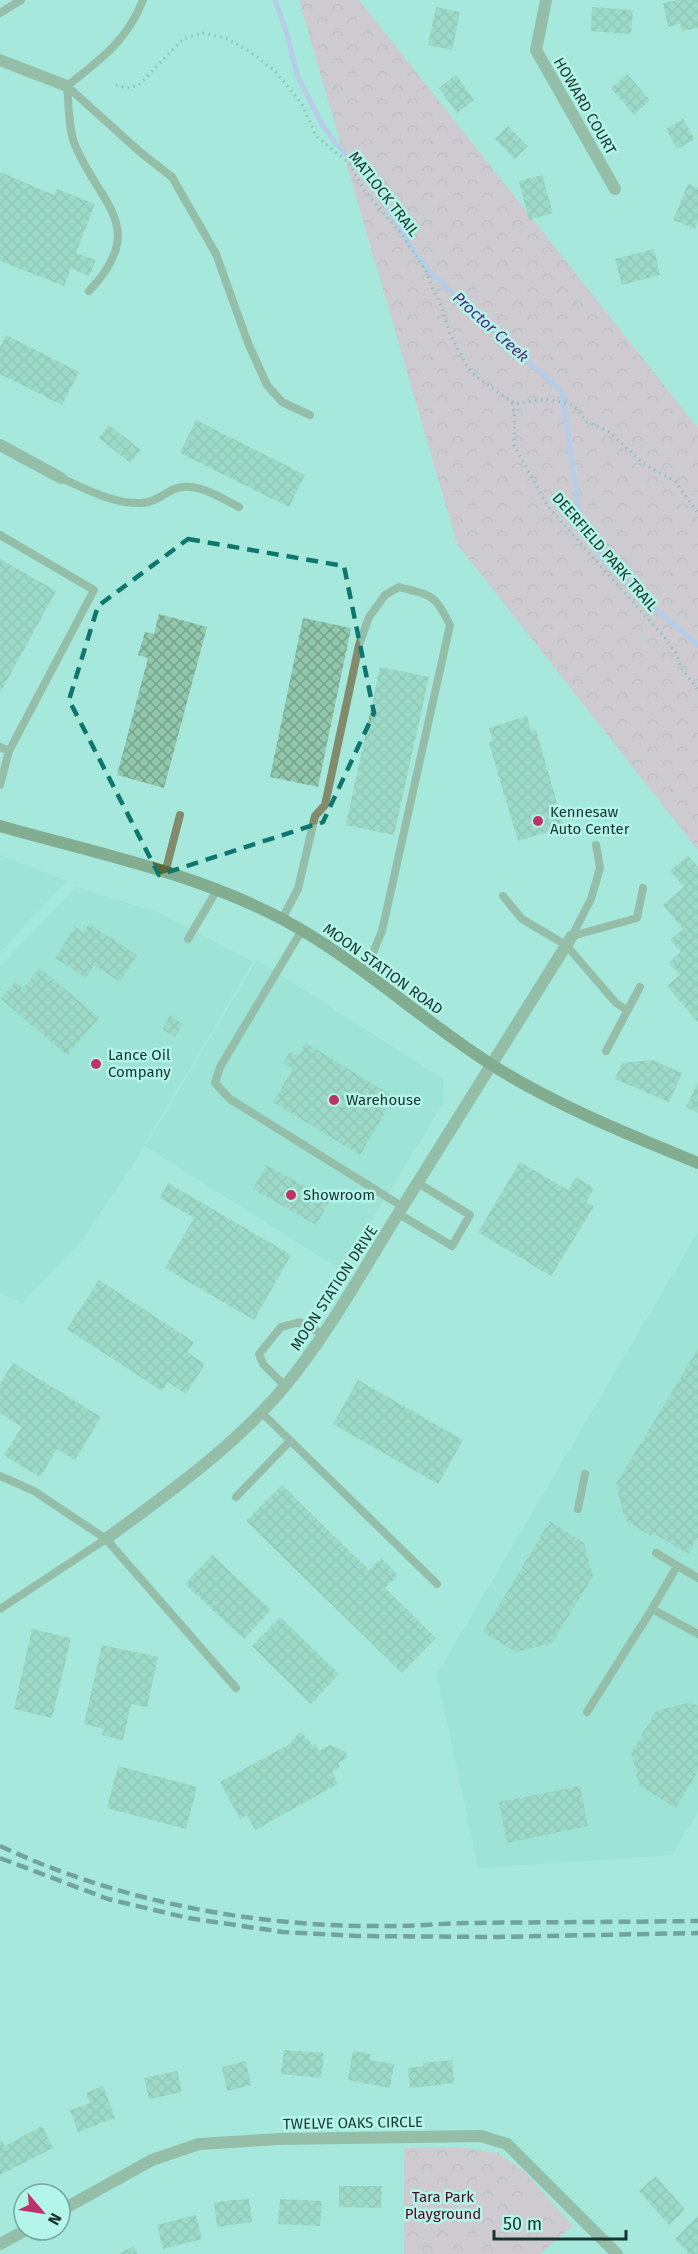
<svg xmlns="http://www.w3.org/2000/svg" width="698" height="2254" viewBox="0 0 698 2254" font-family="'Fira Sans',sans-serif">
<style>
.built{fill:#92dfd1}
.forest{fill:url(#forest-crowns)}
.pitch{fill:#fda9c0}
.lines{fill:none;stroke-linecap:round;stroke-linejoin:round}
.stream{stroke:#cbadf7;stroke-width:5}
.building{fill:url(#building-cross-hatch)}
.path{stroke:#66968e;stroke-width:3;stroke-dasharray:1.5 4.5;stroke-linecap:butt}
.lane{stroke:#828c6c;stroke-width:8}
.street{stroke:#828c6c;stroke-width:12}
.secondary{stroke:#596737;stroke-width:12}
.rail{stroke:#31534d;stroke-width:4.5;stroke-dasharray:12 6;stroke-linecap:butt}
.marked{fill:none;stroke:#0f766e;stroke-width:4.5;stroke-dasharray:12 8;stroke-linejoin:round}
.poi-dot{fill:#be3267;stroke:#b3f6e9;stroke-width:2}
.labels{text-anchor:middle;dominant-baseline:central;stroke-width:5;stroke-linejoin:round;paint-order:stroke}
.street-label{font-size:15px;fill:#19342f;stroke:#b3f6e9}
.poi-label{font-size:15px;fill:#19342f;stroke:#b3f6e9;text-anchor:start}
.park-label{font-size:15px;fill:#530627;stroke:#b3f6e9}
.water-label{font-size:16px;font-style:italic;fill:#532b7f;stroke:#b3f6e9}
</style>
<defs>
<pattern id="forest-crowns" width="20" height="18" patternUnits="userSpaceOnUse" patternTransform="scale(1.5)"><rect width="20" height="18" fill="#fda9c0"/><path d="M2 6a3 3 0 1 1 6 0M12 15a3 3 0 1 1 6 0" fill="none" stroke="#d892a5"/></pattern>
<pattern id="building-cross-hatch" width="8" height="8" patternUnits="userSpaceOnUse" patternTransform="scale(1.5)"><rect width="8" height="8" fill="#91c7ac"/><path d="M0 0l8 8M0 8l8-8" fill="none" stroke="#76a28c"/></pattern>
</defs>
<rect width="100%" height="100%" fill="#a6e8dc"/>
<path class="built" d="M0,855L67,881L0,952Z
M76,887L162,914L253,962L135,1161L81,1241L22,1303L0,1293V967Z
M257,960L443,1079L444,1102L341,1270L145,1146Z
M698,1232V1811L672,1855L478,1868L437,1674Z"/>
<path class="forest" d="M299,0H359L698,428V850L457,544Z
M459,2147L498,2153L524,2171L573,2226L540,2254H404V2148Z"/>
<path class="pitch" d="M527,2194L546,2216L526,2234L507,2212Z"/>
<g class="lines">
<path class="stream" d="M275,0L287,34L297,75L323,126L334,141L369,179L415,253L429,271L562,392L581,527L604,561L665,617L698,645"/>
</g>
<path class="building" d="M679,0H698V28L682,31L680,24L668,27L663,3Z
M436,7L460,12L452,50L428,45Z
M592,7L633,10L631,34L591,31Z
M627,74L650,100L634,115L611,88Z
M456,75L474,100L457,113L439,88Z
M683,119L695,139L677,149L666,129Z
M508,126L528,146L515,159L495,139Z
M0,172L54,195L57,189L95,204L76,253L96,260L89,276L71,268L64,286L0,261Z
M542,175L553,213L529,220L519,181Z
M688,184L698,188V221L695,229L673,220Z
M654,249L660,275L622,285L615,259Z
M6,335L79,372L62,405L0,374V347Z
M196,420L305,475L289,507L180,453Z
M109,425L141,450L130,463L99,438Z
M0,559L56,591L0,693Z
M159,614L207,627L164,788L117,775L148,658L138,655L145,632L154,634Z
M303,618L351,628L318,787L270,777Z
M380,667L429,677L394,835L346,825Z
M527,716L531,731L536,730L564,827L518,841L489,743L493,741L489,728Z
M688,856L698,867V1022L667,986L680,975L669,963L681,952L670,940L683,929L663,905L684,887L670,871Z
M89,924L137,955L120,982L94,965L86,978L55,958L75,927L83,932Z
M40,968L99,1018L67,1055L1,999L15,982L23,988Z
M170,1015L183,1024L175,1037L162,1029Z
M306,1043L394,1097L360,1155L273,1102L293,1069L283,1063L290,1052L298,1056Z
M653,1060L682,1073L669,1102L615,1079L622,1063Z
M698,1082V1113L686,1107Z
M520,1162L568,1190L576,1177L594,1188L586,1202L594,1206L551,1276L478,1232Z
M267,1165L330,1201L316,1225L253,1189Z
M168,1183L291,1255L254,1320L165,1268L194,1218L160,1198Z
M99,1280L194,1342L187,1352L205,1364L186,1394L168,1382L162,1391L67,1329Z
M698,1349V1537L688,1554L653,1533L651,1536L625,1520L628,1516L623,1513L616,1484Z
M13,1363L101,1417L75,1460L57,1449L40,1477L4,1455L22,1427L0,1413V1384Z
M358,1380L463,1440L438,1484L333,1424Z
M282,1485L369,1570L381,1558L398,1575L385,1588L436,1638L402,1673L246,1521Z
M550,1521L584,1543L593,1576L552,1643L516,1652L483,1632Z
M212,1555L271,1610L244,1639L185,1584Z
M280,1617L339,1674L311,1704L252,1646Z
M32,1629L71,1638L52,1718L14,1709Z
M102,1645L158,1657L147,1707L131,1704L123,1740L102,1735L104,1729L84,1724Z
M691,1702L698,1706V1771L676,1808L640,1786L631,1753L656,1711Z
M299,1732L300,1734L303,1733L306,1739L308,1738L312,1746L315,1744L319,1751L330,1745L346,1752L347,1758L338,1763L340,1767L332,1772L338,1784L255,1830L247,1815L240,1819L220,1782L290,1744Z
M118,1766L197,1787L186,1829L107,1808Z
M580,1786L588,1826L507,1843L499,1802Z
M284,2050L324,2053L321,2078L281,2074Z
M353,2051L370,2054V2060L394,2064L390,2088L348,2080Z
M452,2060L454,2083L410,2088L408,2068L424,2066L423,2063Z
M246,2061L251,2085L227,2091L222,2067Z
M177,2071L182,2092L149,2099L144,2078Z
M103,2086L115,2118L78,2132L70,2110L90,2103L86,2093Z
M42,2126L53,2148L0,2175V2142L2,2141L5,2146Z
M656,2176L685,2210L669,2225L639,2191Z
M339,2186H382L381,2208L339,2207Z
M249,2199L252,2222L217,2227L214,2202Z
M280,2199L322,2201L320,2226L278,2224Z
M196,2215L202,2239L163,2249L157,2225Z
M698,2216V2254H687L688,2252L675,2239Z
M133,2246L138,2254H119Z"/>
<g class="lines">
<path class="path" d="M116,85L127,88L139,85L183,39L203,33L226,38L252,53L274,70L302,104L316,136L349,163L364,190L402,235L426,271L433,289L442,307L449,332L468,368L478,378L515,404L546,399L573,405L587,422L608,431L644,464L675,481L698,513
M512,403L515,418L514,445L548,507L665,638L676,653L681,668L698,690"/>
<path class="lane" d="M0,13L21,0
M67,86L140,152L172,177L216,254L248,343L267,385L282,402L310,415
M67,86C69,104 68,128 75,145C99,204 150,227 89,291
M67,86C100,60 127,41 143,0
M61,478C86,489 113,504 141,503C151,503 162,496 170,491C192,478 219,497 239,507
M0,535L94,590L9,751L0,785
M0,747L9,751
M165,873L180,815
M503,896L522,919L566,945L616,1003L627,1010
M282,919L298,889L315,816L325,805L359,645L369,617L385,595L399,587C432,596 434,593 450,625L382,931L365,972
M302,930L220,1067L215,1083L230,1099L403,1207
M572,936L637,918L643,888
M572,936L591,899L600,868L596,845
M188,939L217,890
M606,1051L640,987
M399,1214L452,1246L470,1215L418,1183
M285,1386L263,1364L259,1354L281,1327L300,1322L324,1335
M261,1412L437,1584
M0,1476L34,1491L106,1539L236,1688
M236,1497L290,1441
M578,1509L585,1474
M656,1553L698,1578
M677,1566L652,1609L698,1634
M0,1609L106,1539
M587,1712L652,1609"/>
<path class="street" d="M546,0L536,50L615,189
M0,60L67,86
M0,445L61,478
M106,1539C170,1492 235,1446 286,1385C329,1332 362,1272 398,1214C456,1122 514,1029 572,936
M60,2211L152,2160L199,2144L279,2139L481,2136L507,2144L617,2254
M0,2244L26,2230"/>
<path class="secondary" d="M0,826C95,853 196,873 284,920C358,960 419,1018 489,1063C550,1103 630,1135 698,1163"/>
<path class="rail" d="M0,1846C122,1903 259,1928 393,1926C419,1926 445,1923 471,1923C546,1922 622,1922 698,1921
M0,1858L108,1899L188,1918L283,1932L357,1936L492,1937L698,1933"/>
</g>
<path d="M0 0H698V2254H0ZM188,539L344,566L374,713L323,822L159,875L69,700L98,606Z" fill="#a6e8dc" fill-opacity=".55" fill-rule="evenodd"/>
<path class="marked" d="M188,539L344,566L374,713L323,822L159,875L69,700L98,606Z"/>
<g class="poi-dot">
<circle cx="538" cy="821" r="6"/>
<circle cx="96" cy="1064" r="6"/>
<circle cx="334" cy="1100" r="6"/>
<circle cx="291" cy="1195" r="6"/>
</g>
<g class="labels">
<g class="street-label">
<text transform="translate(585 106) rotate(60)">HOWARD COURT</text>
<text transform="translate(384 194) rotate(52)">MATLOCK TRAIL</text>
<text transform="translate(605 552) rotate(49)">DEERFIELD PARK TRAIL</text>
<text transform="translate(383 969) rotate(36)">MOON STATION ROAD</text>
<text transform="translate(334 1288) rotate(-57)">MOON STATION DRIVE</text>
<text transform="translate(353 2123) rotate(-1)">TWELVE OAKS CIRCLE</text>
</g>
<g class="poi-label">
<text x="550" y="812">Kennesaw<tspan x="550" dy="17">Auto Center</tspan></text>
<text x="108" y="1055">Lance Oil<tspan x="108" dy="17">Company</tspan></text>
<text x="346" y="1100">Warehouse</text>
<text x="303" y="1195">Showroom</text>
</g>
<g class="park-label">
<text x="443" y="2197">Tara Park<tspan x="443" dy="17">Playground</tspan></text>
</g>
<g class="water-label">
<text transform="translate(491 327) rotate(42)">Proctor Creek</text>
</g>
</g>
<g transform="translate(42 2212) rotate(119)"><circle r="28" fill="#b3f6e9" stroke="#75a89f" stroke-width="1.5"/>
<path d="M0-4.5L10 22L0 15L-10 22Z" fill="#be3267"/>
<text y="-9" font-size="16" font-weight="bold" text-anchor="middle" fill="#19342f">N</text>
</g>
<path d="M494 2230v9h132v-9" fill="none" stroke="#19342f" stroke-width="3"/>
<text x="503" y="2230" font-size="18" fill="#19342f" stroke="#b3f6e9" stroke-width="4.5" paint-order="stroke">50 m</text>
</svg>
